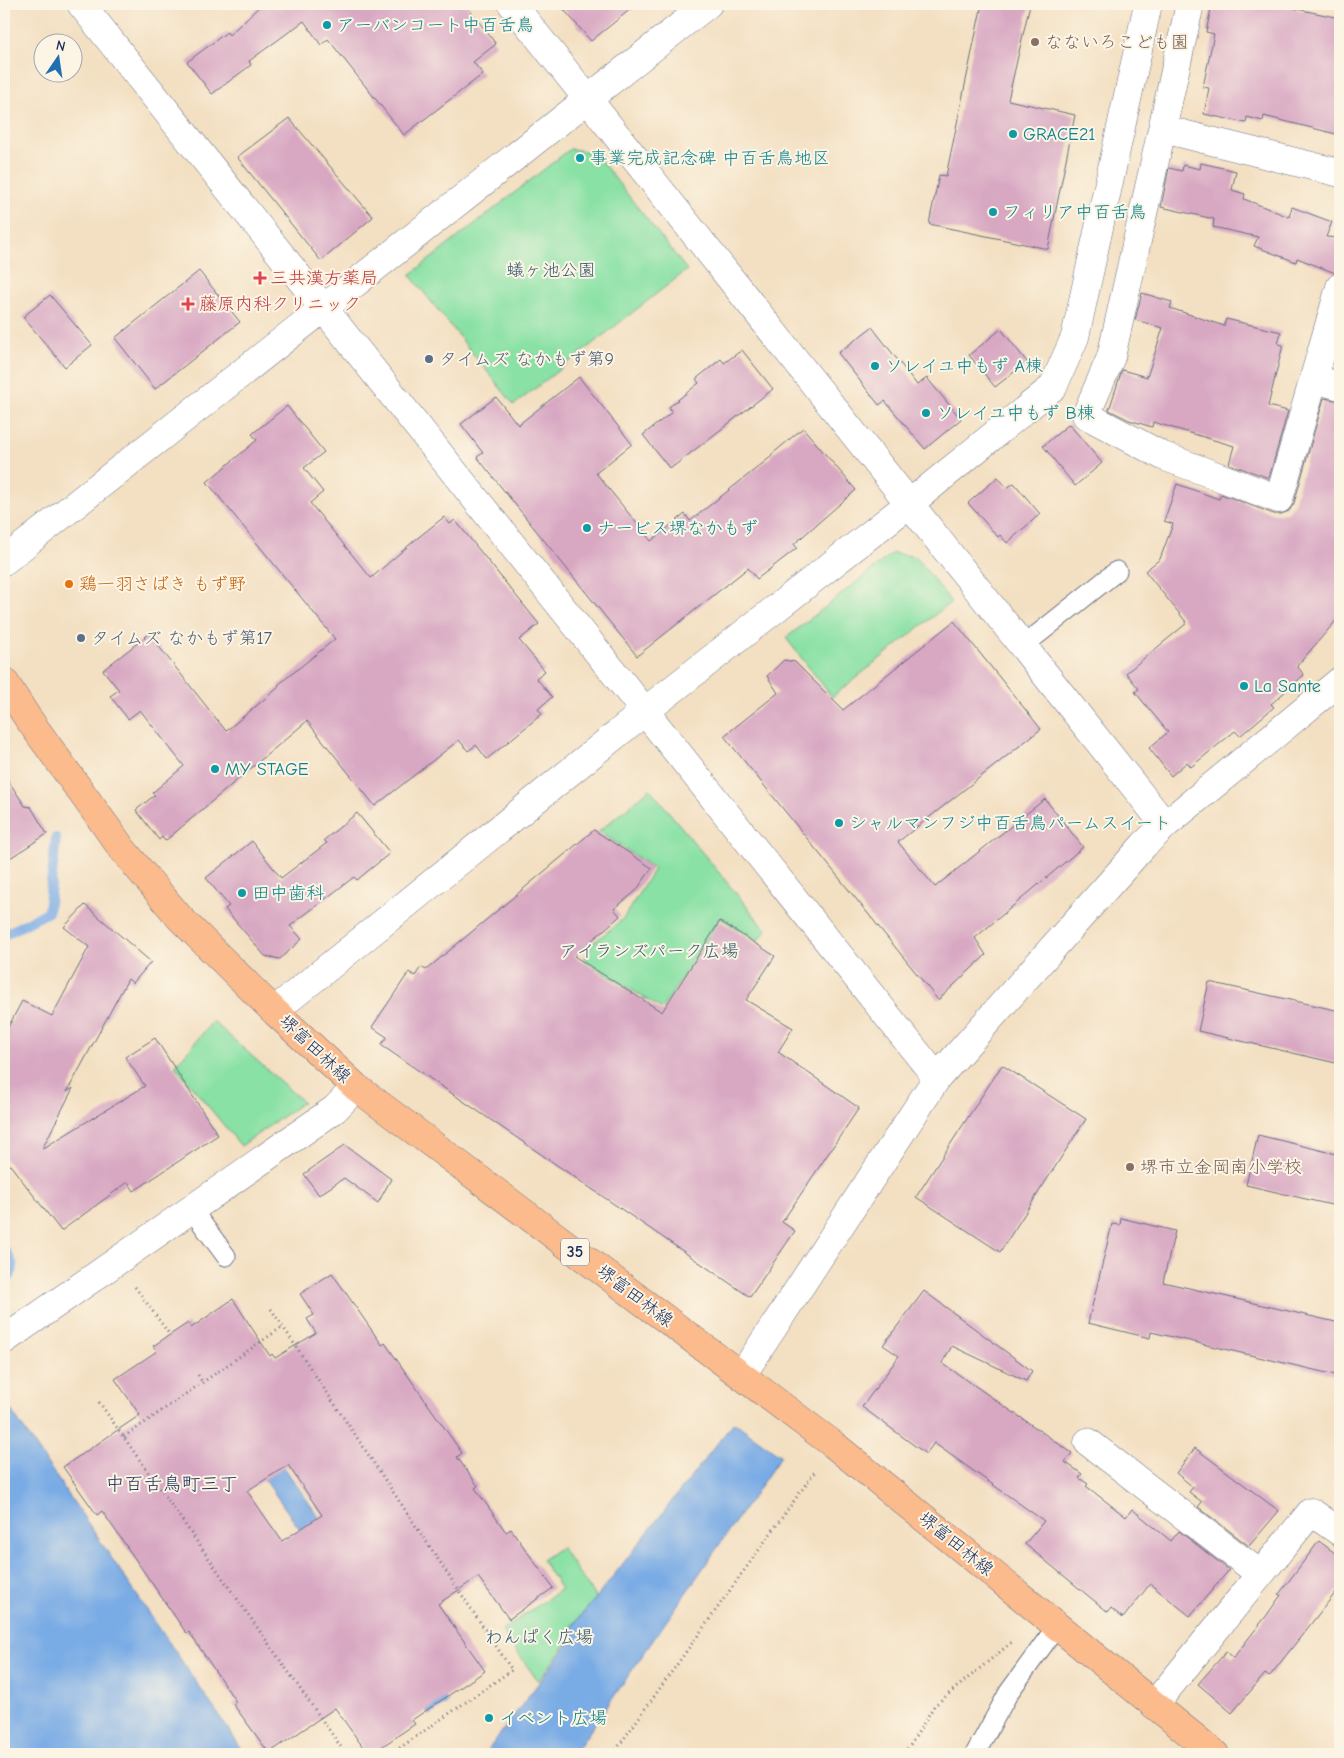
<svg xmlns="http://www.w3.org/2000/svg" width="1344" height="1758" viewBox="0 0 1344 1758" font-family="'Comic Neue','Klee One',sans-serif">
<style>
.green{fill:#89e1a5;stroke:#528882}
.water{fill:#79abe5;stroke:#4a6da2}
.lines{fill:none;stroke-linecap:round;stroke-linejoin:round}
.stream{stroke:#79abe5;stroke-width:10}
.building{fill:#d8a8c3;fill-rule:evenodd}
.service-casing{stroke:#676d81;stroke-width:21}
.minor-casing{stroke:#676d81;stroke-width:29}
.tertiary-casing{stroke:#676d81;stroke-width:29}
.primary-casing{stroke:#676d81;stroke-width:29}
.path{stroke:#676d81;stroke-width:3;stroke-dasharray:1 4;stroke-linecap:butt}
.service{stroke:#fff;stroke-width:19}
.minor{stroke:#fff;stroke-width:28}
.tertiary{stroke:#fff;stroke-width:28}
.primary{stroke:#fbbb8c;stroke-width:28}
.culture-dot{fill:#0f9aa8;stroke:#fcf5e5;stroke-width:2}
.education-dot{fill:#8d6e63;stroke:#fcf5e5;stroke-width:2}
.health-dot{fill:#e0444e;stroke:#fcf5e5;stroke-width:2}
.service-dot{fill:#5c6f8a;stroke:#fcf5e5;stroke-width:2}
.food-dot{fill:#e8710a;stroke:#fcf5e5;stroke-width:2}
.labels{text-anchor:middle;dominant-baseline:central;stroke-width:4;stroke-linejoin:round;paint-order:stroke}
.shield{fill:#fcf5e5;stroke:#5e6a86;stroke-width:1}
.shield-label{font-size:16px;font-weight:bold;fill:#1b2f5e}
.culture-label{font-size:18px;fill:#0d838f;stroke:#fcf5e5;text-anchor:start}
.education-label{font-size:18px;fill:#785e54;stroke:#fcf5e5;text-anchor:start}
.park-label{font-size:18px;fill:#365c70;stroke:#fcf5e5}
.health-label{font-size:18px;fill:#be3a42;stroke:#fcf5e5;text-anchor:start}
.service-label{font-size:18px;fill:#4e5e75;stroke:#fcf5e5;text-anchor:start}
.food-label{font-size:18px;fill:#c56008;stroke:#fcf5e5;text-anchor:start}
.street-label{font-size:18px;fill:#1b2f5e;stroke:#fcf5e5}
.neighbourhood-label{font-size:19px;fill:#1b2f5e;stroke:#fcf5e5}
</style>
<rect width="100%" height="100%" fill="#fcf5e5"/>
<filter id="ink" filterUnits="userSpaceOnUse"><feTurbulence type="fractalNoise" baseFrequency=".02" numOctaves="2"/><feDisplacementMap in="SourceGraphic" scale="10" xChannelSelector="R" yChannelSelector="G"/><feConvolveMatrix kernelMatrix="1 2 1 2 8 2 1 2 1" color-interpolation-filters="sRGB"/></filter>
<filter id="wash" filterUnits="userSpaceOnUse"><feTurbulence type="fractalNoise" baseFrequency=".0096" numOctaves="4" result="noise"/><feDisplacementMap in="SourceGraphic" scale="20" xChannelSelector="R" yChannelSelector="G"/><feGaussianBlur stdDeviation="1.12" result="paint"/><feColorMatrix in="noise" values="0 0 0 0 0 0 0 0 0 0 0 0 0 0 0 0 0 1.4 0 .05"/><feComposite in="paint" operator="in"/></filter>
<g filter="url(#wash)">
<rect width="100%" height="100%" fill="#f3dfc1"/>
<path class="green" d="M570,149L594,152L687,270L514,405L410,275Z
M893,553L916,557L951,602L832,697L786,638Z
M650,789L767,931L757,941L720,918L662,1009L584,960L592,944L623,919L654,869L599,831Z
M213,1021L303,1102L241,1146L175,1066Z
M561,1547L596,1598L569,1629L573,1635L538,1681L502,1631L561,1589L542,1560Z"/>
<path class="water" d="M226,1384L448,1702L430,1715L207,1397Z
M4,1400L245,1754H4Z
M734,1422L781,1456L574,1754H485L574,1636L570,1629L596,1598Z"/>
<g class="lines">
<path class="stream" d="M4,935L48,912L56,838
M4,1250C14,1262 17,1271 4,1283"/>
</g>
<g id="blocks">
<path class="building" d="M262,4H465L496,44L473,62L483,74L404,135L328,39L321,45L304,21L249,61L251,65L212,94L187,62L227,32L229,35Z
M559,4H637L591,41Z
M982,4H1030L1008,100L1075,115L1048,249L929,224L939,175L946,176Z
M1212,4H1273L1340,18V118L1336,134L1264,116L1263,121L1247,117L1246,123L1204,114L1209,88L1203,87L1214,34L1206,32Z
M289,118L373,217L321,261L237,157Z
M1201,163L1236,171L1232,190L1245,194L1244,199L1289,217L1292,207L1332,222L1326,237L1340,238V272L1335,273L1297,258L1296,262L1254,246L1258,237L1213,227L1214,219L1161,207L1169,168L1182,171L1183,165L1200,169Z
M199,271L240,322L155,389L115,338Z
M1142,293L1172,302L1170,308L1224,326L1226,319L1281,332L1278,344L1283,345L1268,406L1288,411L1269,478L1229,464L1234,446L1153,422L1152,427L1129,420L1109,410L1122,370L1147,377L1163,328L1135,320Z
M50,295L92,345L65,367L23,317Z
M872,327L917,385L927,378L961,419L925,449L885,401L879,405L838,353Z
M1001,329L1027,362L995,387L969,355Z
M742,350L773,389L670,469L643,435L672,412L669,407L699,383L696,379L721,359L724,363Z
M579,377L632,444L596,473L651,541L685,514L690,521L772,456L771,455L803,428L856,490L794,544L797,548L757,579L748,568L637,656L477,457L483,453L461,424L496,397L518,425Z
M1324,398L1340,401V616L1297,666L1304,675L1271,704L1274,707L1240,736L1235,731L1191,767L1187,762L1171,776L1149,748L1168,732L1135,692L1139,689L1126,673L1187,623L1145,571L1160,559L1173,524L1164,521L1177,484L1219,499L1221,494L1274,514H1281L1289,511L1294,503Z
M287,406L324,452L304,468L323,492L310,503L371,578L415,540L444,517L450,524L455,520L539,624L519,640L545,671L536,678L552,697L538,709L542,714L487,759L476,745L468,751L459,740L375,806L307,721L165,841L162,837L159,840L136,810L155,795L152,793L184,766L140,710L128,719L110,696L119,690L103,670L149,634L226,731L279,687L278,685L335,639L207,482L257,440L252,434Z
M1069,424L1102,463L1075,486L1043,446Z
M998,477L1007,488L1014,483L1040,514L1007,543L1000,535L998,537L968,503Z
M954,621L1041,729L898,842L935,887L1045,799L1083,847L975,938L986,955L938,1000L724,736L778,693L767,676L784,660L795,662L843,710Z
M4,774L25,806L31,807L47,834L4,862Z
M357,813L390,853L357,880L354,877L290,926L302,939L280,959L265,956L225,909L229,906L206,878L252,841L281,878L327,843L324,840Z
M594,830L652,868L636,891L614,909L620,916L574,956L662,1012L720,921L775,956L746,1000L793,1028L778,1052L859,1108L782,1222L795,1231L750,1297L381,1045L387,1037L372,1027L409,972L415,976L421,967L426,970Z
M85,905L151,962L133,983L128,979L67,1092L73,1088L42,1149L145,1086L125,1057L155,1038L218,1135L134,1191L128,1182L61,1231L4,1157V1035L22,1001L52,1016L89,947L64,927Z
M1209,982L1340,1011V1064L1198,1031Z
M1002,1065L1086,1119L1000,1252L916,1197Z
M1258,1135L1340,1155V1207L1246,1185Z
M345,1145L391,1179L378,1203L344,1178L319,1195L304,1174Z
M1121,1218L1175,1231L1163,1282L1340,1323V1376L1151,1332L1150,1338L1088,1323L1112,1224L1120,1225Z
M332,1273L382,1345L385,1343L462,1453L457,1457L478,1486L475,1488L506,1532L511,1529L553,1588L509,1619L478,1577L438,1604L485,1671L412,1720L415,1724L371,1754H368L335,1708L269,1753L233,1704L236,1702L189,1632L187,1634L102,1511L97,1515L63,1467L140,1415L115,1379L157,1351L153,1346L188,1323L191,1328L233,1299L270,1356L272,1354L275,1358L316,1333L307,1319L314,1315L300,1294ZM288,1465L322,1515L282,1541L247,1491Z
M924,1291L1032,1371L1026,1381L952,1346L942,1363L1072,1453L1065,1462L1082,1474L1079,1478L1088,1484L1086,1486L1126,1517L1132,1509L1171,1541L1179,1531L1229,1570L1190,1616L1150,1584L1123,1618L1111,1608L1108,1612L1025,1544L1044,1521L934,1443L926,1454L862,1407L899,1356L883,1345Z
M1195,1448L1279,1511L1249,1546L1198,1507L1202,1502L1189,1492L1193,1487L1176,1473Z
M1319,1541L1340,1557V1587L1269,1677L1265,1674L1232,1713L1198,1684L1226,1652L1233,1658L1267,1615L1281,1595L1279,1594Z"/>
</g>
</g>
<g filter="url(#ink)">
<use href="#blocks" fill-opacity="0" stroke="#676d81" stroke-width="1"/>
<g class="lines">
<defs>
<path id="service" d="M1023,646L1117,571
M192,1210L226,1256
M975,1754L1009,1692L1057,1626"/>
<path id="minor" d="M1190,4L1111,357L1086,415L1163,456L1279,499L1340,287
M1163,129L1340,173
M1314,379L1340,386
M4,1340L335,1109L356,1087
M1088,1442L1260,1574
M1154,1705L1311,1512L1340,1532"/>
<path id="tertiary" d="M81,4L937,1078
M512,4L1165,825
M4,561L708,4
M274,1011L644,712L909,504L1053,387L1075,337L1148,4
M742,1375L937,1078L1144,845L1165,825L1340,681"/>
<path id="primary" d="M4,681L27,717L123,850L180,918L274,1011L356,1087L834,1445L1215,1754"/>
</defs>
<use href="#service" class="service-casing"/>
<use href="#minor" class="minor-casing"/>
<use href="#tertiary" class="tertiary-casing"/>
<use href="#primary" class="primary-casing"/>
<path class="path" d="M135,1287L170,1335
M271,1309L512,1670L391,1754
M198,1375L203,1383
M99,1402L346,1754
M124,1437L282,1327
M613,1754L816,1470
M905,1754L934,1706L1012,1642"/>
<use href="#service" class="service"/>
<use href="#minor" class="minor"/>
<use href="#tertiary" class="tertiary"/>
<use href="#primary" class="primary"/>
</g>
</g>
<g class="culture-dot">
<circle cx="327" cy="25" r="5"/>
<circle cx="1013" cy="134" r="5"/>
<circle cx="580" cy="158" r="5"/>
<circle cx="993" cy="212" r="5"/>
<circle cx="875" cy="366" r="5"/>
<circle cx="926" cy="413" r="5"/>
<circle cx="587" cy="528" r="5"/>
<circle cx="1244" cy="686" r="5"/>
<circle cx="215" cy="769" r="5"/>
<circle cx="839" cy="823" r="5"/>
<circle cx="242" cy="893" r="5"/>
<circle cx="489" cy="1718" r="5"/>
</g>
<g class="education-dot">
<circle cx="1035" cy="42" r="5"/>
<circle cx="1130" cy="1167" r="5"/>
</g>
<g class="health-dot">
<path d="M257.5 270.5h5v5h5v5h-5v5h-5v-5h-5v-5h5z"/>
<path d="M185.5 296.5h5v5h5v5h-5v5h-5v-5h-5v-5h5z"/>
</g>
<g class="service-dot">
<circle cx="429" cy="359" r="5"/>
<circle cx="81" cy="638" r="5"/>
</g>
<circle class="food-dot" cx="69" cy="584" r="5"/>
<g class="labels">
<rect class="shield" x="561" y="1238.5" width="28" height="27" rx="4"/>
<g class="shield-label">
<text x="575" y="1252">35</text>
</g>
<g class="culture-label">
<text x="337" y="25">アーバンコート中百舌鳥</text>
<text x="1023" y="134">GRACE21</text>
<text x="590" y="158">事業完成記念碑 中百舌鳥地区</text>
<text x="1003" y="212">フィリア中百舌鳥</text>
<text x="885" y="366">ソレイユ中もず A棟</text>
<text x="936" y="413">ソレイユ中もず B棟</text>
<text x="597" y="528">ナービス堺なかもず</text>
<text x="1254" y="686">La Sante</text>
<text x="225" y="769">MY STAGE</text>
<text x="849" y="823">シャルマンフジ中百舌鳥パームスイート</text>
<text x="252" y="893">田中歯科</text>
<text x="499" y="1718">イベント広場</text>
</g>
<g class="education-label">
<text x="1045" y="42">なないろこども園</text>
<text x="1140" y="1167">堺市立金岡南小学校</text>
</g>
<g class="park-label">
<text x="551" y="270">蟻ヶ池公園</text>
<text x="649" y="951">アイランズパーク広場</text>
<text x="539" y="1637">わんぱく広場</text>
</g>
<g class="health-label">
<text x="270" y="278">三共漢方薬局</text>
<text x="199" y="304">藤原内科クリニック</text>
</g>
<g class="service-label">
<text x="439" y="359">タイムズ なかもず第9</text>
<text x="91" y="638">タイムズ なかもず第17</text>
</g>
<g class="food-label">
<text x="79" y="584">鶏一羽さばき もず野</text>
</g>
<g class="street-label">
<text transform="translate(315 1049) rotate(43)">堺富田林線</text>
<text transform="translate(635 1296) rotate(37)">堺富田林線</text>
<text transform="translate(956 1544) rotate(39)">堺富田林線</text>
</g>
<g class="neighbourhood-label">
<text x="172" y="1484">中百舌鳥町三丁</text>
</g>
</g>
<rect width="1344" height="1758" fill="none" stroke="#fcf5e5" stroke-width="20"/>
<g transform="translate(58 58) rotate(13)"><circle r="24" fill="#fcf5e5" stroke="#a2a6af"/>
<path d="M0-4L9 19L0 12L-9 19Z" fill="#1f6fb2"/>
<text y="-8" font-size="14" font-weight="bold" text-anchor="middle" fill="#1b2f5e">N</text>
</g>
</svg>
